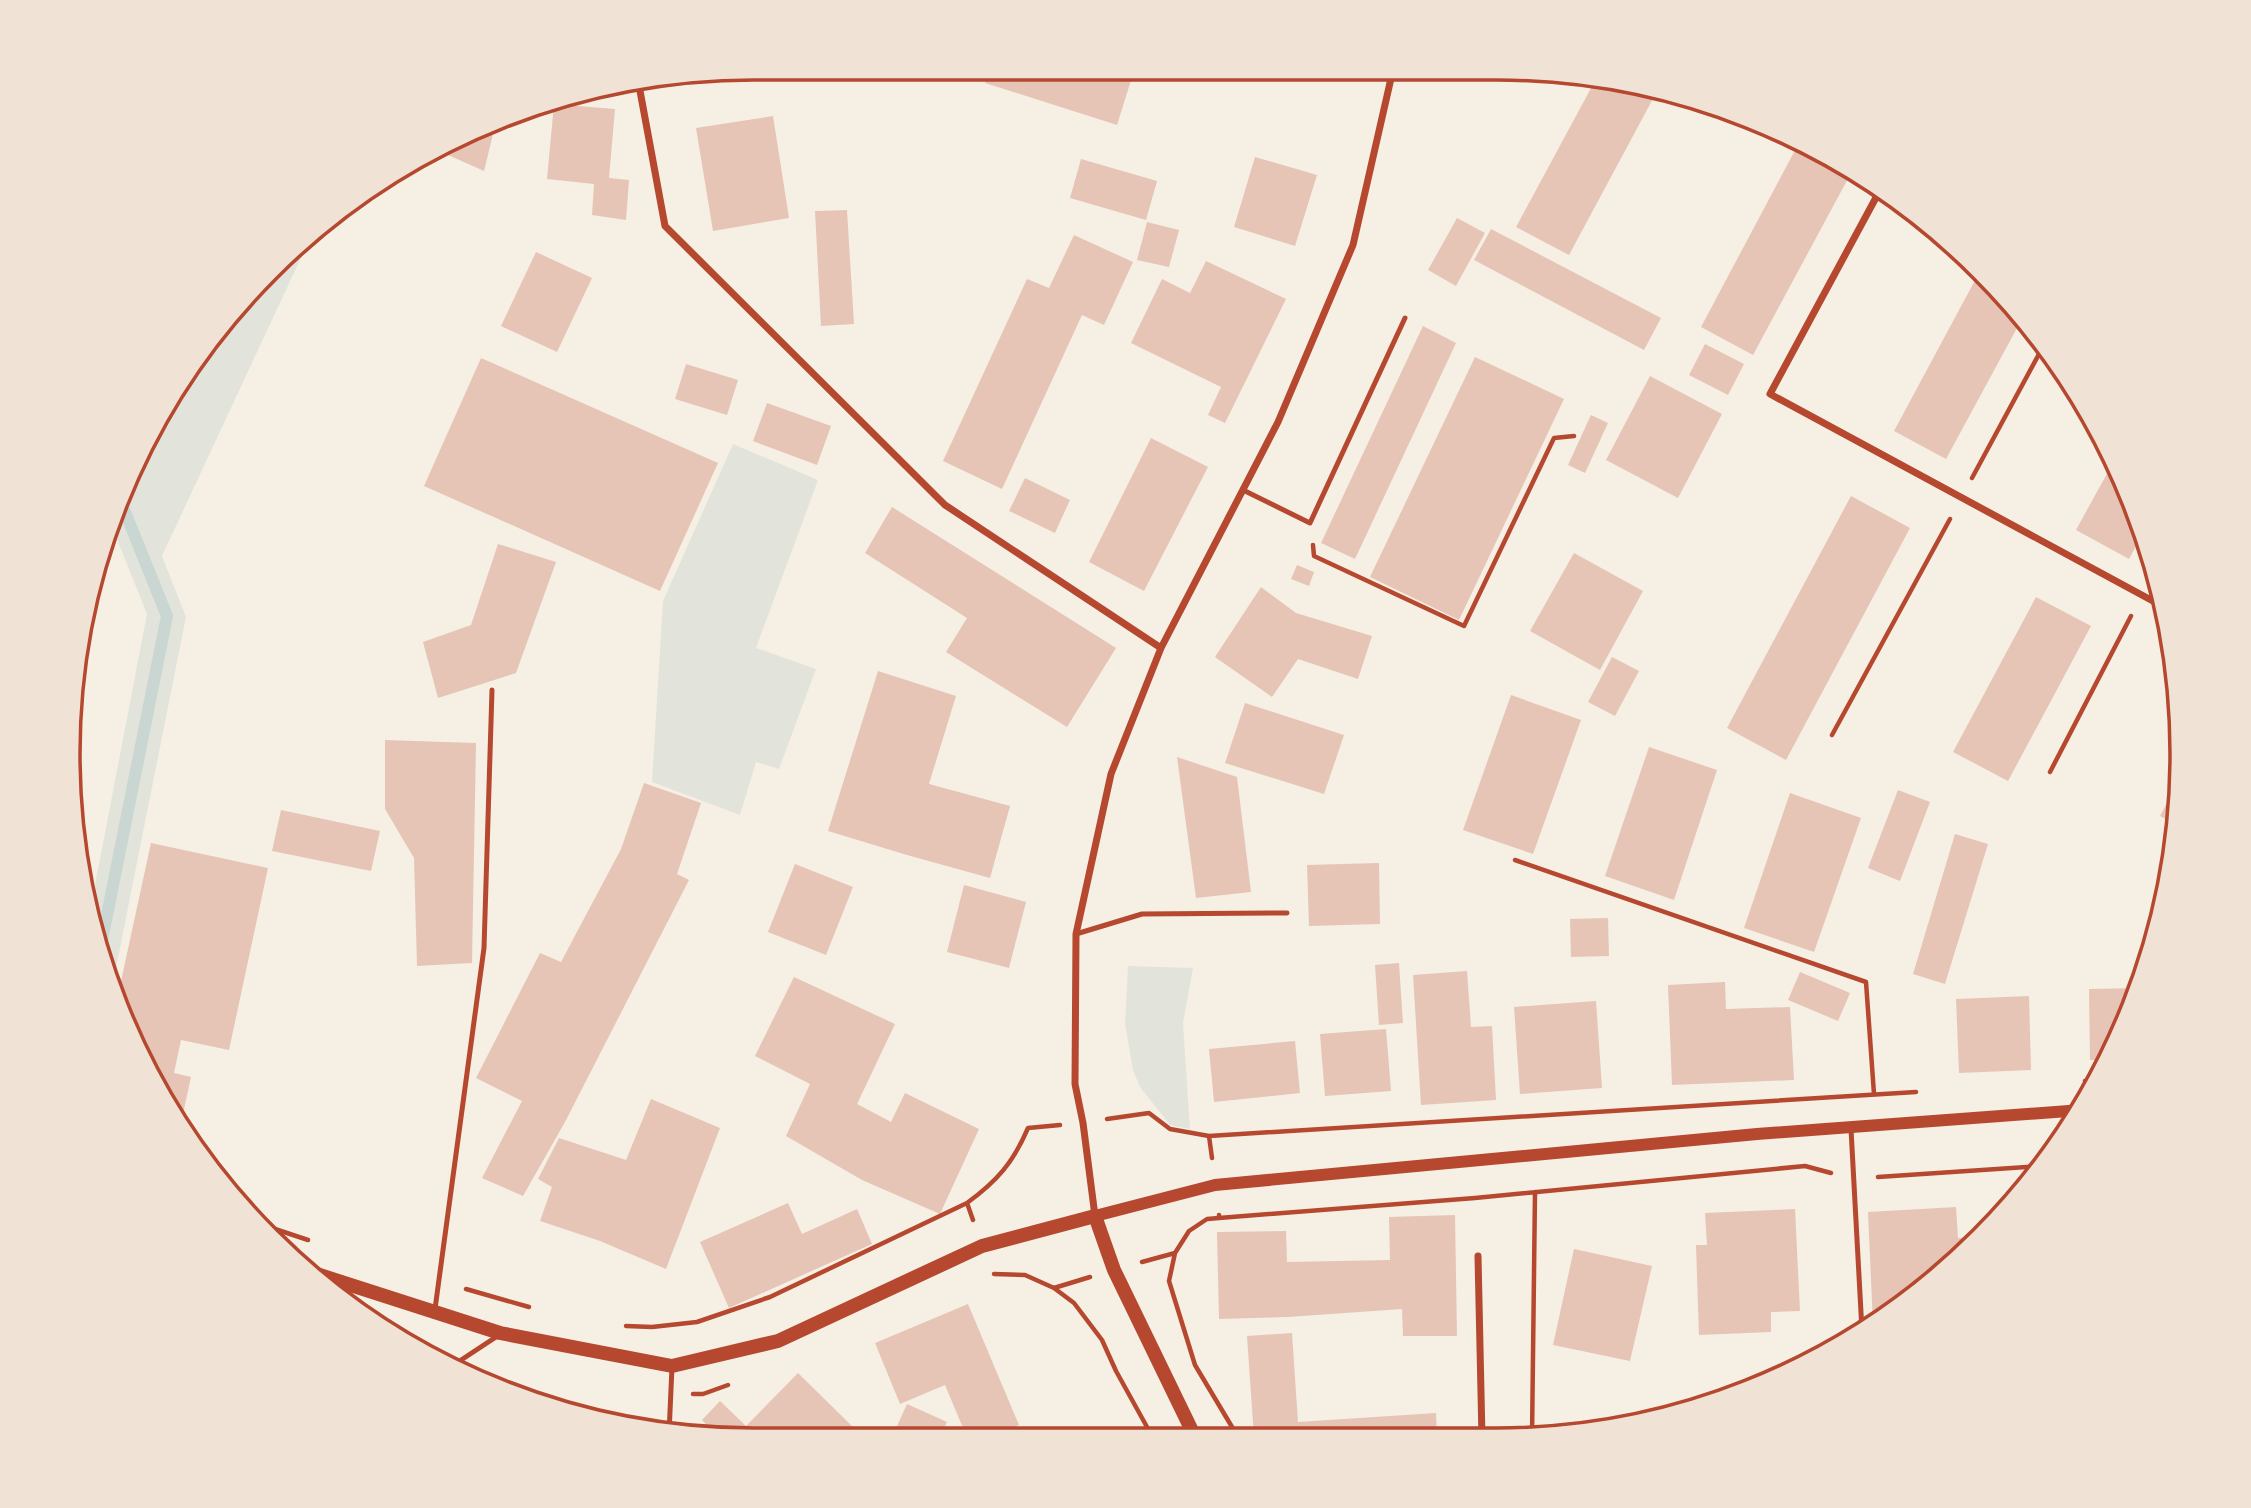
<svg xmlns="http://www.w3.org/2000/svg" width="2251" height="1508" viewBox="0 0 2251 1508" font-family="Quicksand,sans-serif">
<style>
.green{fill:#e2e4dc}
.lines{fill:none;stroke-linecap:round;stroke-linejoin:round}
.stream{stroke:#c9d6d2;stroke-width:12}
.building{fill:#e6c5b7}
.path{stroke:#b5482f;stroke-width:4.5}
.service{stroke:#b5482f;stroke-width:5}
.minor{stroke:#b5482f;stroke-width:7}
.tertiary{stroke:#b5482f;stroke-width:12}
.secondary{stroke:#b5482f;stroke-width:14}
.rim{fill:none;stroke:#b5482f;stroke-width:3.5}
</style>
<rect width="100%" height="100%" fill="#f6efe4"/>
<path class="green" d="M306,247L162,556L186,617L113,983L92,931L89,916L147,614L112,527L120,492L210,336Z
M733,444L818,480L756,648L816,669L779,769L756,762L740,815L652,782L663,601Z
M1128,966L1193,968L1183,1023L1190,1129L1170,1125L1140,1087L1133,1070L1125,1024Z"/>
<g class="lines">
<path class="stream" d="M100,950L167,616L119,497"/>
</g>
<path class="building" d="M988,74H1133L1117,125L985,83Z
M1597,77L1655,95L1569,255L1516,227Z
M554,104L615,109L609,178L629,180L626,220L592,215L594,184L547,179Z
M773,116L789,218L713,231L696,128Z
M488,127L494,130L484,171L439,151Z
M1801,139L1851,173L1753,355L1701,327Z
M1255,157L1317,175L1295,246L1234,227Z
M1081,159L1157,181L1146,220L1070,198Z
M847,210L854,324L821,326L815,211Z
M1457,218L1485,233L1456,286L1428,270Z
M1147,222L1179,230L1169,267L1137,260Z
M1491,229L1661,318L1644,350L1474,260Z
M1074,235L1133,262L1104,325L1082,315L1002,489L943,461L1027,279L1049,288Z
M536,252L592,278L557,352L501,326Z
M1206,261L1286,299L1225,423L1208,415L1221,387L1131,343L1162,279L1190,293Z
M1980,271L2023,317L1946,459L1894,431Z
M1423,326L1456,343L1355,559L1321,543Z
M1705,344L1744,364L1728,395L1689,375Z
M1475,357L1564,399L1459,620L1370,577Z
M481,358L718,463L660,591L424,486Z
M686,364L738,380L727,415L675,399Z
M1650,376L1722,414L1678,498L1606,460Z
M767,403L831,426L817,465L753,441Z
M1591,415L1608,423L1585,473L1568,465Z
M1151,438L1208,467L1144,591L1089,562Z
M2115,459L2143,533L2129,559L2076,530Z
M1025,478L1070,500L1055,533L1009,511Z
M1851,496L1910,528L1786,760L1727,728Z
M892,507L1116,648L1067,727L946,652L967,618L865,553Z
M498,544L556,562L516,673L438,698L423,642L471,625Z
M1574,553L1643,591L1600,670L1530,631Z
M1297,565L1314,572L1309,586L1291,579Z
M1261,587L1296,613L1372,636L1358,679L1298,659L1272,697L1215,657Z
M2036,597L2091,626L2008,781L1953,752Z
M1612,657L1639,671L1615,716L1588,702Z
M878,671L956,696L929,784L1010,806L990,878L907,855L828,831Z
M1511,695L1581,720L1533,854L1463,830Z
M1245,703L1344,735L1324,794L1225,763Z
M385,740L476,743L472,963L417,966L414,858L385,809Z
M1649,747L1717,770L1674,900L1605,876Z
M1177,757L1237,777L1251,892L1196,898Z
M2179,780L2177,825L2160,816Z
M644,783L701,803L677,874L689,880L565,1122L523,1196L482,1178L522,1101L476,1078L540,953L561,962L621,849Z
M1898,790L1930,802L1900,881L1868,868Z
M1790,793L1861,818L1814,952L1744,928Z
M281,810L380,831L371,871L272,851Z
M1955,834L1988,844L1945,984L1913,974Z
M151,843L268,868L229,1050L181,1040L174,1073L191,1077L181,1123L160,1097L118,995Z
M1379,863L1380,924L1309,926L1307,865Z
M795,864L853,887L826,955L768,932Z
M964,885L1026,902L1009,968L947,952Z
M1608,918L1609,956L1571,957L1570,919Z
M1399,963L1403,1023L1379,1025L1375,965Z
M1467,971L1471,1027L1492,1026L1496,1100L1421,1105L1413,975Z
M1800,972L1850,993L1838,1021L1788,1000Z
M794,977L895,1024L857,1104L891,1122L905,1093L979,1129L940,1214L862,1180L786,1136L810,1084L755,1056Z
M1725,982L1726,1009L1790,1007L1794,1080L1672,1085L1668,985Z
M2140,988L2108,1060H2090L2089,989Z
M2029,996L2031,1070L1959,1073L1956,999Z
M1596,1001L1602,1088L1520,1094L1514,1007Z
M1386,1029L1391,1091L1325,1096L1320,1034Z
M1295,1041L1300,1093L1214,1102L1209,1049Z
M651,1099L720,1128L666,1269L600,1241L540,1221L552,1187L538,1179L559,1138L626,1160Z
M788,1203L802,1234L857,1209L872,1244L729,1308L700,1242Z
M1956,1207L1958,1238L1980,1237L1914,1298L1873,1324L1868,1212Z
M1795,1209L1800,1311L1771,1312V1332L1699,1335L1696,1245H1707L1705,1213Z
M1455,1215L1457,1336H1403L1402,1309L1288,1317L1219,1319L1217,1232L1286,1231L1287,1262L1390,1260L1389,1217Z
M1574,1249L1652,1266L1630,1361L1553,1345Z
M968,1304L1019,1425L996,1436L966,1435L945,1385L900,1404L875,1343Z
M1292,1333L1298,1422L1436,1413L1437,1438L1254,1437L1247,1336Z
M798,1373L854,1428L848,1435L715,1434L702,1420L720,1401L746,1426Z
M907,1404L947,1422L941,1435H893Z"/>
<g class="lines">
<path class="path" d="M1972,478L2045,343
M1313,545L1314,556L1464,626L1554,438L1574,436
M1832,735L1950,519
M2050,772L2131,616
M1515,860L1866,982L1874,1094
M2085,1081L2098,1080
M1107,1119L1149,1113L1170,1129L1209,1136L1212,1158
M1209,1136L1916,1092
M1878,1177L2041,1166
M1219,1215V1218L1207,1219L1189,1231L1175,1253L1169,1281L1195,1365L1238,1437
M1219,1218L1475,1198L1805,1166L1831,1173
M973,1220L967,1203C997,1181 1013,1163 1028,1128L1060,1125
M266,1226L308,1240
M1142,1262L1175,1253
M994,1274L1025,1275L1054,1288L1090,1277
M1054,1288L1074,1303L1102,1340L1116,1371L1152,1436
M466,1289L529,1307
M626,1326L652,1327L697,1322L770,1297L967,1203
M693,1394H703L728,1385
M1532,1438L1535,1192"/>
<path class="service" d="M1243,490L1310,523L1405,318
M1076,934L1142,914L1287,913
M1851,1129L1862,1331
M435,1309L484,948L492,690
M449,1368L499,1335
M669,1434L672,1367"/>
<path class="minor" d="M638,80L665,226L945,505L1161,648
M1879,192L1770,394L2164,607
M1095,1216L1083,1123L1075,1084L1076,934L1111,774L1161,648L1278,422L1353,245L1392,74
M1478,1256L1482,1438"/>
<path class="tertiary" d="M1095,1216L1215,1185L1757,1134L2082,1110"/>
<path class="secondary" d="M301,1269L500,1333L672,1366L778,1341L982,1246L1095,1216L1114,1270L1195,1437"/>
</g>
<path d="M0 0H2251V1508H0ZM754 80H1496A674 674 0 0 1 2170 754V754A674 674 0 0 1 1496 1428H754A674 674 0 0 1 80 754V754A674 674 0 0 1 754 80Z" fill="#f1e2d6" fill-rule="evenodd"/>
<path class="rim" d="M754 80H1496A674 674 0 0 1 2170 754V754A674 674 0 0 1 1496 1428H754A674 674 0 0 1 80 754V754A674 674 0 0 1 754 80Z"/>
</svg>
